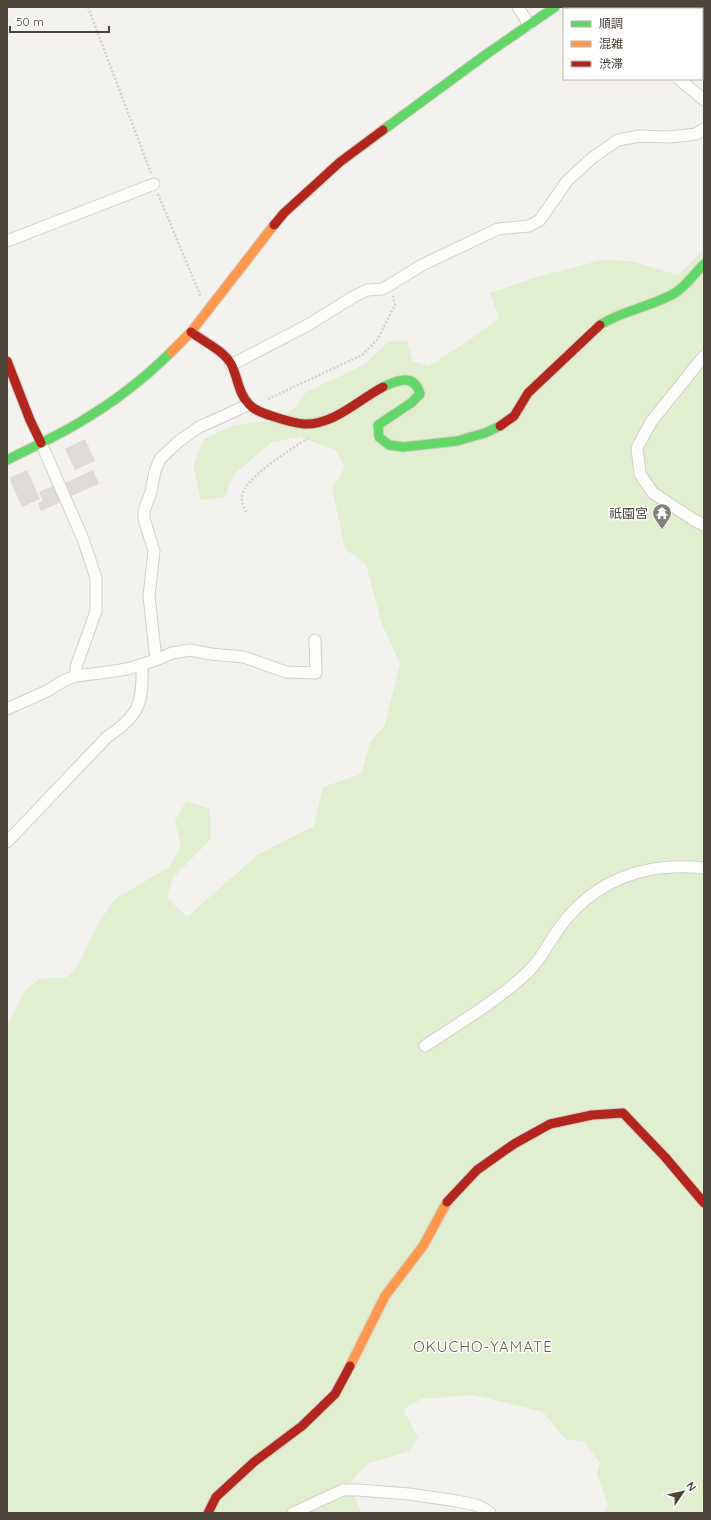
<svg xmlns="http://www.w3.org/2000/svg" width="711" height="1520" viewBox="0 0 711 1520" font-family="Quicksand,'Noto Sans JP',sans-serif">
<style>
.green{fill:#e1eecf}
.building{fill:#dedbd6}
.lines{fill:none;stroke-linecap:round;stroke-linejoin:round}
.street-casing{stroke:#d2d0cb;stroke-width:13}
.fast-casing{stroke:#d3cfc5;stroke-width:11}
.slow-casing{stroke:#d3cfc5;stroke-width:11}
.jam-casing{stroke:#d3cfc5;stroke-width:11}
.path{stroke:#d3d2cc;stroke-width:2.5;stroke-dasharray:2 2;stroke-linecap:butt}
.street{stroke:#fdfdfc;stroke-width:11}
.fast{stroke:#63d668;stroke-width:9}
.slow{stroke:#ff974d;stroke-width:9}
.jam{stroke:#b3261e;stroke-width:9}
.labels{text-anchor:middle;dominant-baseline:central;stroke-width:3;stroke-linejoin:round;paint-order:stroke}
.poi-label{font-size:13px;fill:#4b4439;stroke:#fff;text-anchor:end}
.quarter-label{font-size:15px;letter-spacing:1px;fill:#6e6250;stroke:#fff}
</style>
<rect width="100%" height="100%" fill="#f4f2ee"/>
<path class="green" d="M704,249V1513H603L608,1506L597,1474L600,1463L583,1441L566,1440L543,1412L474,1395L421,1399L403,1410L418,1437L410,1451L367,1464L350,1483L361,1513H7V1026L24,992L39,979L67,977L76,969L99,922L115,899L169,867L181,846L175,821L186,801L210,809L211,839L172,879L167,898L187,917L257,855L314,826L323,787L361,774L370,742L385,725L400,664L381,622L366,564L345,549L332,488L345,467L336,450L300,437L272,442L234,474L224,497L201,500L193,465L204,439L234,425L271,421L295,408L306,392L364,365L388,342L407,341L412,361L429,366L468,341L499,318L490,293L537,277L602,260L631,261L678,275Z"/>
<path class="building" d="M85,439L95,461L75,470L65,449Z
M27,470L40,499L22,507L9,478Z
M93,470L99,484L71,496L65,483Z
M55,485L62,502L41,511L38,503L43,501L39,492Z"/>
<g class="lines">
<defs>
<path id="street" d="M518,7L529,25
M601,7L602,9
M679,79L704,100
M7,241L154,184
M704,356L651,422L637,448L640,474L653,493L694,520L704,525
M231,365L308,325L353,297L367,290L383,289L422,265L498,229L529,226L540,220L567,181L592,158L618,140L640,136L670,137L696,134L704,129
M41,443L83,539L96,578V611L76,667V676
M156,660L149,596L154,551L144,519V511L151,492L155,471L160,459L178,442L199,427L248,405
M7,709L47,691L65,680L76,676L108,672L127,669L156,660L172,653L190,650L211,654L244,657L286,672L316,673L315,640
M7,842L107,737C140,715 143,703 142,665
M425,1046C459,1023 500,999 529,971C542,958 549,942 560,927C596,879 645,862 704,868
M293,1513L343,1490H358L409,1494L457,1501L476,1505L486,1510L490,1513"/>
<path id="fast" d="M383,130L488,53L555,7
M600,325C623,310 651,307 675,293C685,287 696,272 704,264
M383,387C398,380 414,373 420,394L411,403L378,425L379,437L389,445L403,447L457,441L485,433L500,426
M7,460C31,448 57,436 80,422C114,402 144,379 171,352"/>
<path id="slow" d="M171,352L191,332L274,225
M350,1366L385,1296L423,1246L447,1202"/>
<path id="jam" d="M274,225L284,213L340,162L383,130
M191,332C204,342 223,350 231,364C238,377 238,393 248,403C254,411 266,414 275,417C284,420 294,423 304,424C334,425 358,400 383,387
M7,361L30,420L41,443
M500,426L514,416L528,393L600,325
M447,1202L477,1170L514,1144L550,1124L592,1115L623,1113L665,1157L704,1203
M208,1513L216,1497L254,1462L302,1426L335,1394L350,1366"/>
</defs>
<use href="#street" class="street-casing"/>
<use href="#fast" class="fast-casing"/>
<use href="#slow" class="slow-casing"/>
<use href="#jam" class="jam-casing"/>
<path class="path" d="M88,7L151,173
M158,194L201,297
M268,399L362,355L377,340L395,305L393,296
M246,512C244,508 241,502 242,497C243,478 292,449 308,438"/>
<use href="#street" class="street"/>
<use href="#fast" class="fast"/>
<use href="#slow" class="slow"/>
<use href="#jam" class="jam"/>
</g>
<defs>
<symbol id="temple-pin" viewBox="-11 -11 22 30"><path d="M0 17L-7.5 6A9.5 9.5 0 1 1 7.5 6Z" fill="#868178" stroke="#fff"/><path d="M0-6L5-2H3V0L6.5 2.5H4V6H1.5V3h-3V6H-4V2.5H-6.5L-3 0V-2H-5Z" fill="#fff"/></symbol>
</defs>
<g fill-rule="evenodd">
<use href="#temple-pin" x="651" y="502" width="22" height="30"/>
</g>
<g class="labels">
<g class="poi-label">
<text x="648" y="513">祇園宮</text>
</g>
<g class="quarter-label">
<text x="483" y="1346">OKUCHO-YAMATE</text>
</g>
</g>
<rect width="711" height="1520" fill="none" stroke="#4b4439" stroke-width="16"/>
<rect x="563" y="8" width="140" height="72" fill="#ffffff" stroke="#b7b4b0"/>
<rect x="571" y="21" width="20" height="6" fill="#63d668" stroke="#b7b4b0"/>
<text x="599" y="28" font-size="12" fill="#4b4439">順調</text>
<rect x="571" y="41" width="20" height="6" fill="#ff974d" stroke="#b7b4b0"/>
<text x="599" y="48" font-size="12" fill="#4b4439">混雑</text>
<rect x="571" y="61" width="20" height="6" fill="#b3261e" stroke="#b7b4b0"/>
<text x="599" y="68" font-size="12" fill="#4b4439">渋滞</text>
<g transform="translate(683 1492) rotate(56)" stroke="#ffffff" stroke-width="3" paint-order="stroke">
<path d="M0-3L7 15L0 10L-7 15Z" fill="#4b4439"/>
<text y="-6" font-size="11" font-weight="bold" text-anchor="middle" fill="#4b4439">N</text>
</g>
<path d="M10 26v6h99v-6" fill="none" stroke="#4b4439" stroke-width="2"/>
<text x="16" y="26" font-size="12" fill="#4b4439" stroke="#ffffff" stroke-width="3" paint-order="stroke">50 m</text>
</svg>
